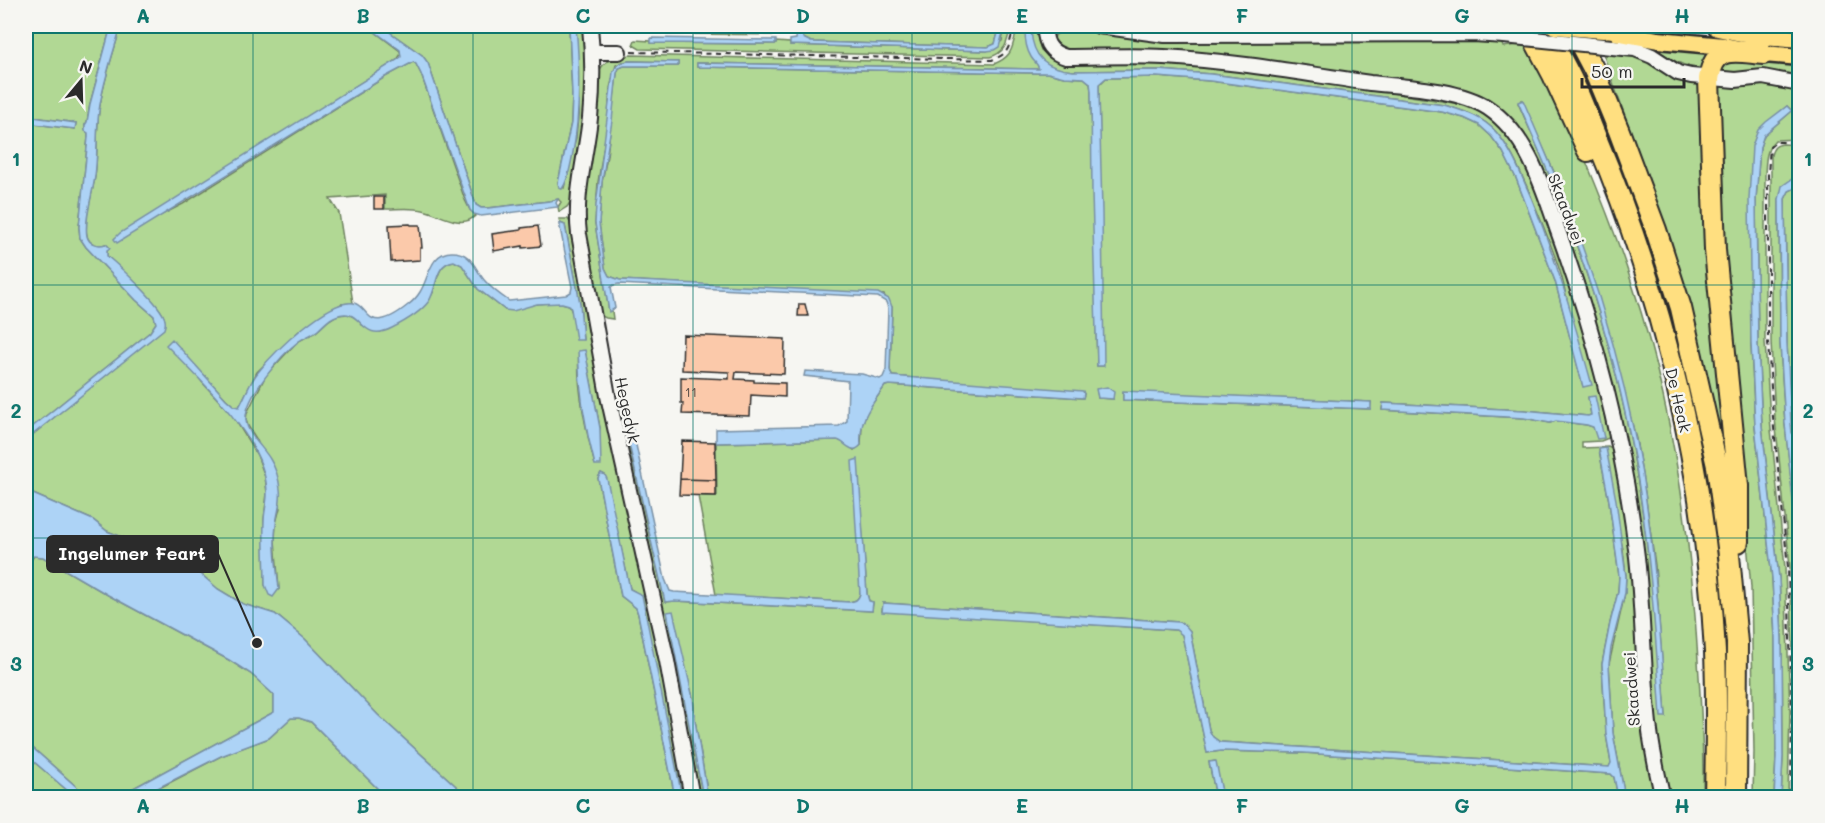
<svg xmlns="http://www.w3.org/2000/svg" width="1825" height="823" viewBox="0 0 1825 823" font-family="Mali,sans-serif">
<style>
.green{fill:#b1d894;stroke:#6e8260;stroke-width:1.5;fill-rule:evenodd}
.water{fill:#add3f6;stroke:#7990a5;stroke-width:1.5}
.building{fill:#fbc9aa;stroke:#2b2b2b;stroke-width:1.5}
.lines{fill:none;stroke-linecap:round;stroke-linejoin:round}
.minor-casing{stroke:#2b2b2b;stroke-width:18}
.major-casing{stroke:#2b2b2b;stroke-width:21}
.highway-casing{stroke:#2b2b2b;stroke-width:24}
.path{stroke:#2b2b2b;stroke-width:2;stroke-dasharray:6 4.5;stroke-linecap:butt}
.minor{stroke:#f6f6f2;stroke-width:14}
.major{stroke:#ffdf80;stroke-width:16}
.highway{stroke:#ffdf80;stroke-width:20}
.minor-bridge-casing{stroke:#2b2b2b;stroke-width:18;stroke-linecap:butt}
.major-bridge-casing{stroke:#2b2b2b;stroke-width:21;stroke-linecap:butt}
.minor-bridge{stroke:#f6f6f2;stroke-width:14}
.major-bridge{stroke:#ffdf80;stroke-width:16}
.grid{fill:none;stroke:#0f766e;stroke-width:1.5;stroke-opacity:0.55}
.labels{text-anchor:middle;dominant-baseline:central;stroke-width:5;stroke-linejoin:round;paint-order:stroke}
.number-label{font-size:14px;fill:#5f524b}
.street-label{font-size:16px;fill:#2b2b2b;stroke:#f6f6f2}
.leader{fill:none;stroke:#2b2b2b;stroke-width:2}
.callout-dot{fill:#2b2b2b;stroke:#f6f6f2;stroke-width:2}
.callout{fill:#2b2b2b;stroke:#2b2b2b;stroke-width:2}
.callout-label{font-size:18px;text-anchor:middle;font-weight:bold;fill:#fff}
.neatline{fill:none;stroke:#0f766e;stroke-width:2}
.grid-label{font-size:20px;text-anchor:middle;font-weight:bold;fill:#0f766e}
</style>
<rect width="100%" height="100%" fill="#f6f6f2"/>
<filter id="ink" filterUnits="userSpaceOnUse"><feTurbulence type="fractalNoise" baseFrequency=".0167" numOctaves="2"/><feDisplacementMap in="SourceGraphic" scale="12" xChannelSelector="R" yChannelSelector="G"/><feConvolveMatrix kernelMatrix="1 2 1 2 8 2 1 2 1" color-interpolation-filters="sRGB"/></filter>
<g filter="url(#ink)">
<path class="green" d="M26,26H111L90,104L87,122L85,125V130L88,133V137L79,227L80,238L86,247L136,300L154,316L156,323L150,332L26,432V123L75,129L76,123L26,116Z
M121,26H367L400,51L401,54L397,60L114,239L183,204L385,77L413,62L416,64L421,74L465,200L470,210L476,215C462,231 439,213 423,210C411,207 397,209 385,209V195L330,199L339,213L353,303L341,304L299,331L257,372L239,407L234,406L226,399L172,340L202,382L233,416L257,455L265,477L267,493L264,520L265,585L279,589L275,540L276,523L280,508L257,440L248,426L246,420L247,413L266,375L297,342L316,332L329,320L337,315L348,314L358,319L362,325L380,332C393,327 416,316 424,305C428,301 433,295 434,289C438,277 439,263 454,261L462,265L478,289L505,310C523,307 552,299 569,305L583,340L580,303L565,225L560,223L559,219H568L571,224L615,462L661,661L687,797H682L634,591L630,589L605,475L601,473L598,478L619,586L621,596L636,608L638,614L675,797H468L378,715L305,639L275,614L243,604L218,589L188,563L107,531L93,520L26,491V440L163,329C166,324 165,320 163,315C157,301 119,267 107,256V250L109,247L106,244C99,246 89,245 87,236C83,220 93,193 95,176C98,155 96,133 99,111C103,82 113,54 121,26ZM579,351H585L600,428L595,465C586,431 576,386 579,351Z
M381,26H569L572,95L571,123L558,183L564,188L576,138L579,107L576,26H584C588,71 585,116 579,161C577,174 575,197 567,207C565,208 561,211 559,212L558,207L561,202L558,199L550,201L488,208H481L476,205L428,63L422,55Z
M682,26H790V35L682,34Z
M801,26H1000L995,44L988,47L811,42L803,38Z
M1005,26H1011C1007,41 1007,52 990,57L640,49L633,45L635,40L651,41V43L776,44V42L790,43V45L987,51L1002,41Z
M1023,26H1033L1035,28L1041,50L1059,62L1132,61L1184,63L1336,84L1466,105L1487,116L1504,131L1521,155L1548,221L1563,260L1594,361L1611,437L1601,441L1582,442V448L1608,447L1614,450L1631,556L1656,797H1625L1613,733L1609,664L1625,593L1626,576L1623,549L1599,450L1609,501L1619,576L1618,592L1610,623L1602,664L1606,734L1611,763L1609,767L1220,742L1213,737L1209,730L1190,631L1179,622L883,603L882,611L1176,630L1182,634L1207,753L1221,751L1304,753L1611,774L1614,777L1618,797H1223L1215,761L1209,762L1216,797H708L695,720L693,698L685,669L691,734L703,797H698L615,404L622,403L624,409L621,410L665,602L675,601L872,611L873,602L869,601L867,594L857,460L860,594C858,600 856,601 849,602L716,595L698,496H717L716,443L837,440L843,441L854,450L861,445L862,425L867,411L885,386L889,385L1083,398L1084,394L892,376L890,370L892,307L884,295L620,280L609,276L605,268L599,223L602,182L607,156L617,73L619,68L624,66H678V62L629,61L623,62L616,65L610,88L608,120L598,182L595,223L609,311H612L613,319L606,318L599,315L583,224V202L598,74C604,58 616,57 631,55L994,64C1021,53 1007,39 1023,26ZM1025,31C1030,39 1032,47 1036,54C1044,66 1059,70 1073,71L1158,70L1211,74L1444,105C1463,111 1482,116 1496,132C1512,150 1521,174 1531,196C1542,223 1554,250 1562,278C1571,313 1576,351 1583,386L1555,281L1516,178L1503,152L1491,136L1479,125L1464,118L1442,112L1210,81L1157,77L1106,78L1099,85V90L1103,366H1097L1091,91L1090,83L1084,78L1064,77L1048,73H1037L697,67V63L1039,69ZM1107,388L1113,399L1098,398L1097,389ZM1123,392L1371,402V403L1370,409L1123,400ZM1588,397L1604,438L1593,427L1587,425L1556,421L1550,423L1524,418L1382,410L1383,403L1524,410L1588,416L1591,415Z
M1132,26H1404L1185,30L1156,29Z
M1079,27L1135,35L1501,41L1503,47L1533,43C1571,123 1606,203 1633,287C1673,407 1691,535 1698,661C1701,707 1704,752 1703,797H1670L1662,762L1656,722L1646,577L1627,450L1605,355L1581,277L1552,196L1479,96L1063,50L1054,39L1055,35L1069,28ZM1522,100L1558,181L1593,280L1613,348L1636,439L1645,493L1655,565L1666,717C1656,625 1648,533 1631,442C1617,369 1594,290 1567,220C1553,180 1535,141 1518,103Z
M1654,47L1711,50L1705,58L1703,68C1683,68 1669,58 1654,47Z
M1617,48L1704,82L1730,487C1713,399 1694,311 1665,226C1645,167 1621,109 1602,50Z
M1740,59L1799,65V79L1735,75L1719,72L1729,63Z
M1763,82L1799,89V139L1775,140C1765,150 1766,161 1765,174V342L1770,419L1785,568L1790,711L1788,797H1781L1783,757L1782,638L1779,578L1762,426L1758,344L1756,199L1760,147L1764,135L1792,111L1787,106L1758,131L1751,344L1755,426L1772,578L1775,638L1776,757L1774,797H1753L1754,752L1751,587L1740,464L1723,301L1715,84Z
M1783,144L1799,145V178H1797L1779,199L1780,343L1785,424L1800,560L1799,798L1794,797L1795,711L1790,567L1775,418L1771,342V155C1773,148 1775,145 1783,144Z
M1799,186V440L1792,433L1791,423L1787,343L1785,199L1789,191Z
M34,556L43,557L108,595L229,660L251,674L274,695V712L117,797H88L26,742V567Z
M291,718H299L311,722L386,797L140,798L221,756L269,738Z
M26,755L75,797H26Z"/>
<path class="water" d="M111,26H121C113,54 103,82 99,111C96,133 98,155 95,176C93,193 84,220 87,236C89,245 99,246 106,244L110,248L107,250V256C119,266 163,306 165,320C166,324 165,325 164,329L26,440V432L150,332L156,323L154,316L136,300L86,247L80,238L79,227L88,137V133L85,131V125L87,122L90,104Z
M367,26H381L422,55L428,63L476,205L481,208H488L550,201L558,199L556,203L558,207L481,216L474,214L470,210L421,74L416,64L413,62L385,77L117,243L114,239L120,233L397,60L401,57L400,50Z
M569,26H576C580,70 581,114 572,158C570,168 568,181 562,189L559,188L558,183L571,123L572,95Z
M797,26H801L803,38L811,42L988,47L995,44L1000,26H1005L999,47L994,50L987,51L790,45V40L796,39Z
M1025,31H1031C1033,58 1046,68 1073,71L1158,70L1211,74L1444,105C1463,111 1482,116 1496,132C1512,150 1521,175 1531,197C1556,258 1574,321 1592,385L1583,387L1555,281L1516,178L1503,152L1491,136L1479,125L1464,118L1442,112L1210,81L1157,77L1106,78L1099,84V90L1102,211L1104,366H1097L1092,194L1091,91L1090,83L1084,78L1064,77L1048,73H1037L697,67V63L1039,69C1038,64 1034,62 1031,57C1026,49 1025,40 1025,31Z
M651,38L776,40V44L651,43Z
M629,61L678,62V66H624L619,68L617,73L612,121L602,182L599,223L605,268L609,276L620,280L878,293L889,299L892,307L890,370L892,376L1083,391L1084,394L1083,398L889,385L885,386C870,407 859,419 861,445C852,456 846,442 837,440L716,443V429L839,426L847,421L848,381L804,376L805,371L862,374L880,379L883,377L886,370L888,308L886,302L878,297L619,284L614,285L611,287L615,308L609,312L595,223L596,205L613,72C617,64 621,62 629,61Z
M1523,100C1540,139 1557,178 1572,218C1599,290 1621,366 1636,441C1654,532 1660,625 1666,717H1661C1655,625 1649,533 1631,442C1617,369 1594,290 1567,219C1552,180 1535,141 1518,102Z
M1787,106L1792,111L1764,135L1760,147L1756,199L1758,344L1762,426L1779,578L1782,638L1783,757L1781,797L1774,798L1776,757L1775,638L1772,578L1755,426L1751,344L1749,199L1752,146L1758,130L1766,122Z
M26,116L76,123L75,129L26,123Z
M1799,178V186L1789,191L1785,199L1787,343L1791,423L1792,433L1800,440L1799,455L1796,464L1800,509L1799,560L1785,424L1780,343L1779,199L1782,186L1792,179Z
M560,223L565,225L580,303L583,340H576L571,309L569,305L562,303L537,304L513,311L505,310L478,289L462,265L454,261C434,264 438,287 429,301C421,312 404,322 392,328C359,345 363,305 336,316C329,318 324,325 318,330C312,335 305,337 299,341C282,354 244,398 246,420C247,434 263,447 270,459C275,467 279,479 280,489C282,502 277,513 276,525C273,546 277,568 279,589L273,597L269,595L265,585C265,564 263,542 264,521C264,512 267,503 267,494C267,440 200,380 166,345L172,339L226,399L234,406L239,407C246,395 250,381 259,371C274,352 329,298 354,303C361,305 363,310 368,315C379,327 397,314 408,305C412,302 417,297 420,292C429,278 430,252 452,252C472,252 474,268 485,281C492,289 500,295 509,301L566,295L571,292L572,287L560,228Z
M585,350L600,428L601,465H595C585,428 579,389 578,351Z
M1107,387L1114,392L1113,399L1098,398L1096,389Z
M1123,391L1371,402V409L1123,400Z
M1595,396L1604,438L1597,439L1593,427L1587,425L1556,421L1550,423L1524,418L1382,410L1383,403L1524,410L1588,416L1591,415L1588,397Z
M628,408L665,579L670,591L674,592L849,602C856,601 858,600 860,594L852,461L858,459L867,594L869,601L873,602L872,611L675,601L665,602L621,409Z
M1606,448L1616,500L1626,576L1625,593L1611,648L1609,664L1613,733L1625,797H1618L1614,777L1611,774L1304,753L1221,751L1207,753L1182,635L1176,630L882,612L883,603L1179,622L1186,626L1190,631L1209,730L1213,737L1220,742L1609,767L1611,763L1606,734L1602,664L1610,623L1618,592L1619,576L1609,501L1599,449Z
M601,473L605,475L607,479L630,589L642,595L682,797H675L638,614L636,608L621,596L619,586L598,478Z
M26,491L93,520L107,531L188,563L218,589L243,604L275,614L305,639L378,715L468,797H386L311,722L299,718H291L269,738L221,756L140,797H117L274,712V695L251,674L229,660L108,595L43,557L33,556L26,567Z
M673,611L693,698L695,720L708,797H703L667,612Z
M26,742L88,797H75L26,755Z
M1216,761L1223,797H1216L1209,762Z"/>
<path class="building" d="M374,197H384V209H374Z
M410,224L411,225H420L422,248H420V260L391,262L389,225Z
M538,226L541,246L523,248V246L494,251L492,234L521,230V228Z
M799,304H805L808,316H798Z
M683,335L785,339L784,374L736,372L735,379L754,380V382L785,383V397L751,395L750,416L682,414L683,403H681V377L729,379V372L682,370Z
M682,441L715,442L716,480L680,479Z
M680,479L716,480V496L679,495Z"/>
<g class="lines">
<defs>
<path id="minor" d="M590,26C593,56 593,88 590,118C586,157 574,195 579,234L608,396L667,661L692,798
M1045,26C1044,42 1049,52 1066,57C1098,57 1131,55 1164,57C1233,61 1302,73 1370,83C1405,87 1459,89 1488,108C1528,135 1543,188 1558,231C1596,336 1624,446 1637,557C1643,612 1643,668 1649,724C1652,749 1657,773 1663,798
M1099,26L1165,35L1474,34L1504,36
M1612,47L1635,49L1652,56L1678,73L1691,76L1735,80L1763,77L1800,84
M592,52H619"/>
<path id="major" d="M1604,30L1658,40L1724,46L1764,54L1800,57
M1752,35L1800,39"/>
<path id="highway" d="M1527,26L1553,75L1588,151
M1543,26C1553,44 1564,63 1573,82C1582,101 1589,121 1597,140C1665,302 1706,477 1715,652C1717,701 1716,749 1715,798
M1571,26L1594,70L1619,131L1656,230L1681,308L1717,466L1729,555L1737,643L1736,798
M1718,26L1765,36
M1738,542V486L1715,250L1709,79C1714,43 1736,52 1764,54"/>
</defs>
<use href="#minor" class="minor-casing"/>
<use href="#major" class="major-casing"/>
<use href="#highway" class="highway-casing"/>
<path class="path" d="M631,52L992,60C1016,51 1005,42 1017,26
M1791,798L1792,711L1788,567L1773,418L1768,342V174L1770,147L1776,142H1800"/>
<use href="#minor" class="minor"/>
<use href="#major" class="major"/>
<use href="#highway" class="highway"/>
<defs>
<path id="minor-bridge" d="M1504,36L1612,47"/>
<path id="major-bridge" d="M1555,26L1604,30"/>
</defs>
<use href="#minor-bridge" class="minor-bridge-casing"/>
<use href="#major-bridge" class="major-bridge-casing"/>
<use href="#minor-bridge" class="minor-bridge"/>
<use href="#major-bridge" class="major-bridge"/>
</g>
</g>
<path class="grid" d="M253,26V798M473,26V798M693,26V798M912,26V798M1132,26V798M1352,26V798M1572,26V798M26,285H1800M26,538H1800"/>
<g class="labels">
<g class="number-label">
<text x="691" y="391">11</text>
</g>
<g class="street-label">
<text transform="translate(1567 209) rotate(69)">Skaadwei</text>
<text transform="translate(1679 400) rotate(77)">De Heak</text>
<text transform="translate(628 410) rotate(78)">Hegedyk</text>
<text transform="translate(1631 689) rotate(-94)">Skaadwei</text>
</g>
</g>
<path class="leader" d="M257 643L218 554"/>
<circle class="callout-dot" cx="257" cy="643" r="6"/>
<rect class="callout" x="47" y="536" width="171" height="36" rx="6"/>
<g class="callout-label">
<text x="132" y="560">Ingelumer Feart</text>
</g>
<rect width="1825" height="823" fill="none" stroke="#f6f6f2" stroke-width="66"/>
<g transform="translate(81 81) rotate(19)" stroke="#f6f6f2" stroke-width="4.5" paint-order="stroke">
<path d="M0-4.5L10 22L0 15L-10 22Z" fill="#2b2b2b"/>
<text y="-9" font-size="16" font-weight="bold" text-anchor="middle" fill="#2b2b2b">N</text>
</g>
<path d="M1582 78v9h102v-9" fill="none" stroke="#2b2b2b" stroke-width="3"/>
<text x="1591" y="78" font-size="18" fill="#2b2b2b" stroke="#f6f6f2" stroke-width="4.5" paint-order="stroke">50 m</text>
<rect x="33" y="33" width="1759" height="757" class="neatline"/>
<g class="grid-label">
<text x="143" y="23">A</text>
<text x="363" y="23">B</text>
<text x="583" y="23">C</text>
<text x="803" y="23">D</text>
<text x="1022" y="23">E</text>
<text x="1242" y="23">F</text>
<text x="1462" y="23">G</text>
<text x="1682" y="23">H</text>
<text x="16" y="166">1</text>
<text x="1808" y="166">1</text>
<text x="16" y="418">2</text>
<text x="1808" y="418">2</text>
<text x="16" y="671">3</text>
<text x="1808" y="671">3</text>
<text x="143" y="813">A</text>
<text x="363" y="813">B</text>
<text x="583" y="813">C</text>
<text x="803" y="813">D</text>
<text x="1022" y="813">E</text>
<text x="1242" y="813">F</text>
<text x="1462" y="813">G</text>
<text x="1682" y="813">H</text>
</g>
</svg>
